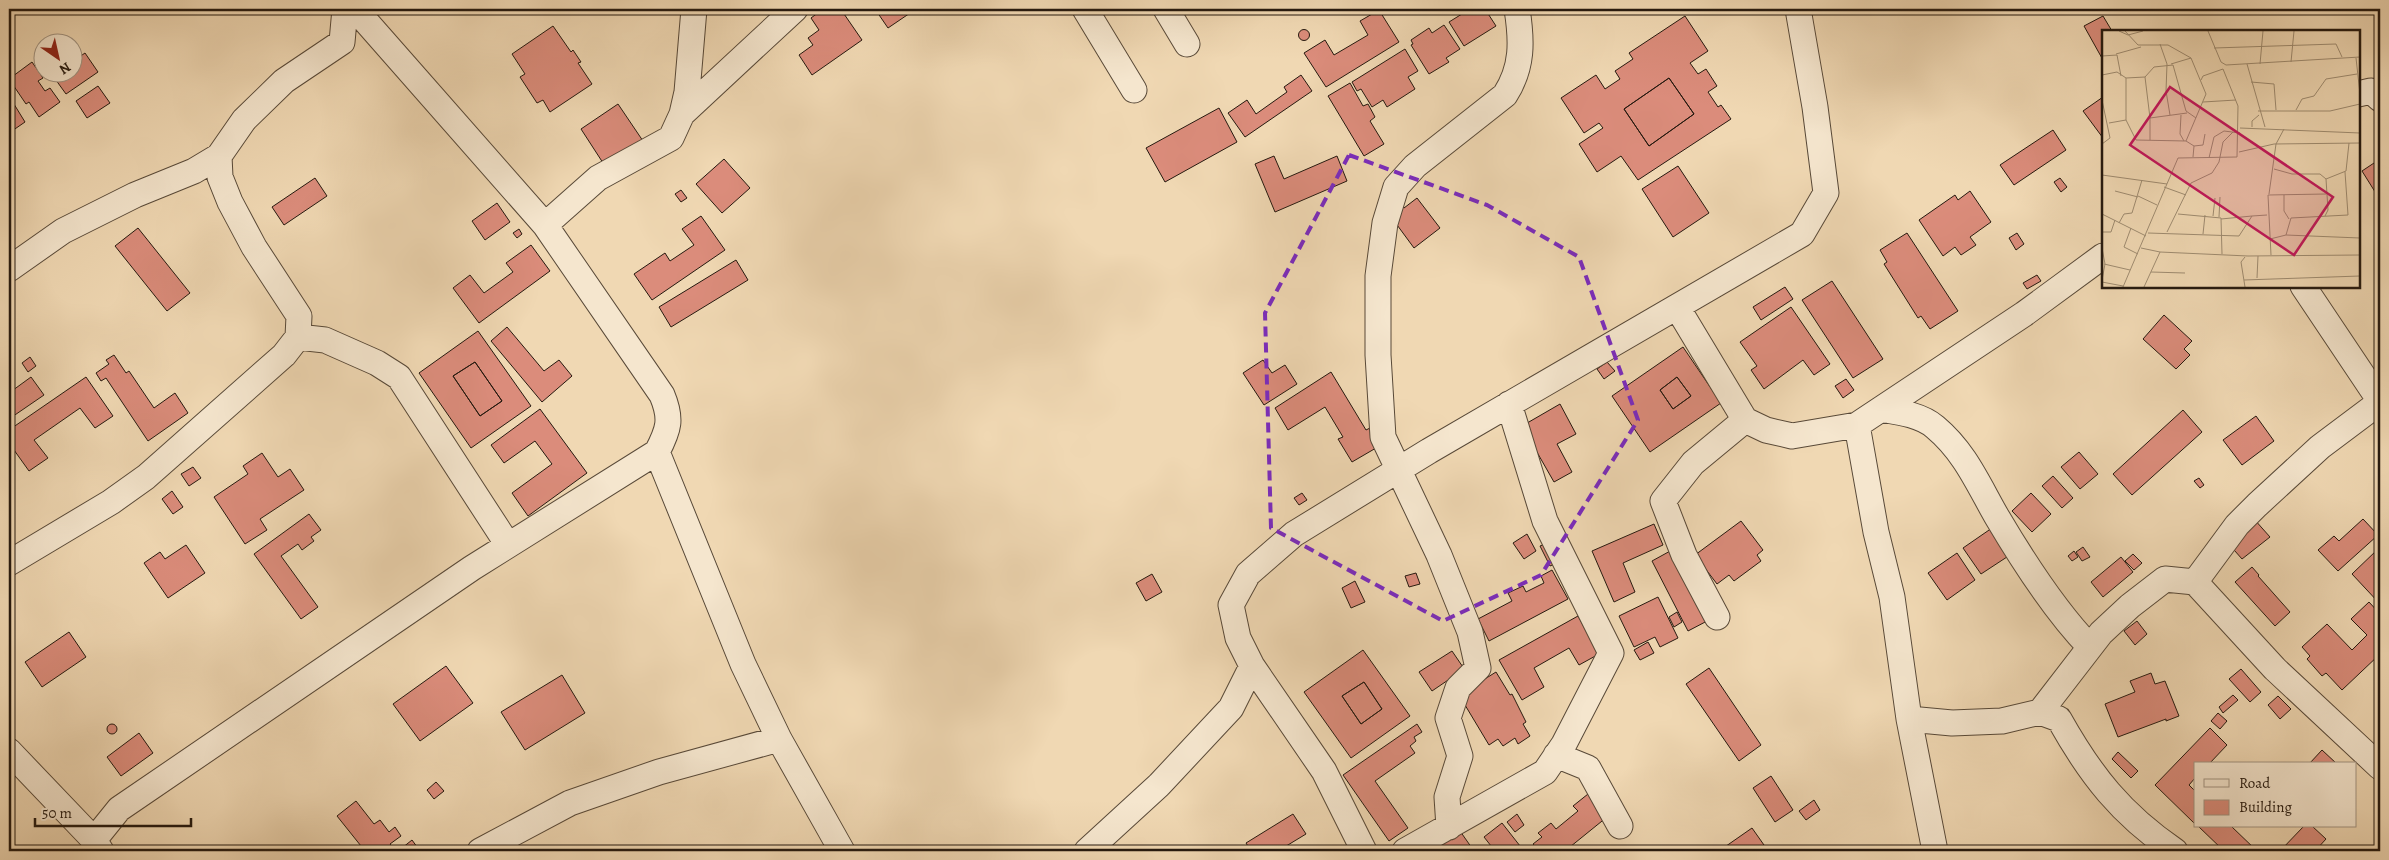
<svg xmlns="http://www.w3.org/2000/svg" width="2389" height="860" viewBox="0 0 2389 860" font-family="Alegreya,serif">
<style>
.building{fill:#db8c7b;stroke:#25190f;fill-rule:evenodd}
.lines{fill:none;stroke-linecap:round;stroke-linejoin:round}
.minor-casing{stroke:#584938;stroke-width:27}
.minor{stroke:#f5e6ce;stroke-width:25}
.marked{fill:none;stroke:#7b2cbf;stroke-width:4;stroke-dasharray:10 6;stroke-linejoin:round}
.inset-road{fill:none;stroke:#9f8c71;stroke-width:1}
.view{fill:#c2185b;fill-opacity:0.15;stroke:#c2185b;stroke-width:2.5}
.inset-edge{fill:none;stroke:#25190f;stroke-width:2.5}
</style>
<rect width="100%" height="100%" fill="#f0d8b3"/>
<filter id="stains"><feTurbulence type="fractalNoise" baseFrequency=".004" numOctaves="4"/><feColorMatrix values="0 0 0 0 .2 0 0 0 0 .09 0 0 0 0 .02 0 0 0 .5 -.17"/></filter>
<radialGradient id="worn" r=".72"><stop offset=".6" stop-color="#630" stop-opacity="0"/><stop offset="1" stop-color="#630" stop-opacity=".3"/></radialGradient>
<path class="building" d="M823,9H845L842,11L862,40L812,75L799,55L813,45L808,38L819,30L811,18Z
M875,9H916L888,28Z
M1470,9H1485L1496,26L1464,46L1449,22Z
M1379,10L1399,42L1326,87L1304,53L1325,40L1334,55L1368,35L1360,21Z
M1685,16L1708,51L1690,63L1698,74L1706,69L1717,86L1708,92L1718,107L1721,105L1731,119L1638,180L1621,156L1597,172L1579,144L1603,128L1599,123L1584,133L1561,98L1596,75L1605,89L1620,79L1615,71L1633,59L1629,53ZM1669,78L1694,114L1649,146L1624,109Z
M2103,16L2112,31H2103V60L2084,26Z
M1444,25L1460,49L1446,58L1449,62L1429,74L1411,45L1413,44L1411,40L1429,28L1432,33Z
M553,26L571,52L573,50L581,62L578,63L592,84L550,112L543,100L537,103L520,77L525,74L512,54Z
M1298.5 35a5.5 5.5 0 1 1 11 0a5.5 5.5 0 1 1-11 0Z
M1405,49L1418,71L1408,77L1415,89L1387,107L1383,100L1372,107L1361,89L1357,91L1352,82Z
M85,53L98,72L66,94L53,76L57,72H72V62Z
M32,62L43,78L38,81L45,91L50,88L60,102L39,117L29,102L26,104L9,79Z
M1301,75L1312,91L1245,137L1228,113L1247,100L1256,114L1287,92L1284,87Z
M1669,78L1694,114L1649,146L1624,109Z
M1350,83L1363,106L1368,104L1375,117L1370,121L1384,144L1364,156L1328,96Z
M98,86L110,103L87,118L76,101Z
M9,96L25,122L9,133Z
M2103,97V138L2083,111Z
M618,104L643,141L605,166L581,129Z
M1219,108L1237,142L1165,182L1146,148Z
M2053,130L2066,150L2014,185L2000,165Z
M1274,156L1284,179L1337,156L1347,181L1275,212L1255,164Z
M724,159L750,188L722,213L696,184Z
M2380,159V192L2377,195L2362,171Z
M1678,166L1709,213L1673,237L1642,189Z
M315,178L327,196L284,225L272,207Z
M2060,178L2067,187L2061,192L2054,182Z
M681,190L687,198L681,202L675,194Z
M1970,191L1991,222L1970,237L1976,245L1961,255L1955,247L1943,256L1919,220L1955,195L1958,200Z
M1417,198L1440,228L1414,248L1389,214L1402,205L1404,208Z
M497,203L510,222L485,240L472,221Z
M701,216L725,250L652,300L634,274L665,253L670,261L694,245L682,229Z
M138,228L190,293L167,311L115,246Z
M519,229L522,234L517,238L513,233Z
M1907,233L1958,311L1930,329L1921,316L1918,318L1884,264L1887,262L1880,250Z
M2017,233L2024,244L2016,250L2009,238Z
M531,245L550,271L479,323L453,288L470,275L484,293L513,272L506,263Z
M736,260L748,280L671,327L659,307Z
M2037,275L2041,281L2027,289L2023,283Z
M1832,281L1883,359L1853,378L1802,300Z
M1785,287L1793,299L1761,320L1753,307Z
M1791,307L1830,364L1814,375L1803,360L1764,389L1751,370L1757,366L1740,342Z
M2164,315L2192,341L2184,349L2190,355L2176,369L2143,339Z
M507,327L544,371L559,360L572,376L542,402L491,341Z
M478,331L531,406L471,448L419,373ZM475,362L502,401L480,416L453,376Z
M1683,347L1721,403L1650,452L1612,396ZM1677,377L1691,396L1673,409L1660,390Z
M114,355L126,373L129,371L154,408L175,393L188,413L148,441L106,378L101,381L96,373L109,364L106,360Z
M30,357L36,366L28,372L22,363Z
M1263,360L1272,373L1285,365L1297,384L1264,405L1243,373Z
M475,362L502,401L480,416L453,376Z
M1607,362L1615,371L1604,379L1597,369Z
M1331,372L1366,430L1370,428L1378,441L1376,448L1352,462L1338,439L1343,437L1325,407L1288,430L1275,408Z
M31,377L44,395L9,419V393Z
M86,377L113,416L95,428L80,408L34,440L48,458L29,471L9,443V430Z
M1677,377L1691,396L1673,409L1660,390Z
M1846,379L1854,390L1843,398L1835,386Z
M1560,404L1576,434L1557,444L1572,472L1554,482L1522,426Z
M540,409L587,473L528,516L512,493L552,464L535,441L504,463L491,445Z
M2183,410L2202,432L2132,495L2113,474Z
M2256,416L2274,441L2242,465L2223,440Z
M2079,452L2098,474L2080,489L2061,467Z
M262,453L278,477L290,469L304,490L260,519L267,530L245,544L214,497L248,474L243,466Z
M193,467L201,478L189,486L181,474Z
M2053,476L2073,498L2062,508L2042,486Z
M2199,478L2204,485L2200,488L2194,481Z
M172,491L183,507L173,514L162,499Z
M1302,493L1307,500L1299,505L1294,498Z
M2031,493L2051,514L2032,532L2012,511Z
M309,514L321,530L311,537L314,541L302,550L298,544L281,556L318,607L301,619L254,554Z
M2254,519L2270,537L2242,559L2227,542Z
M2363,519L2378,535L2338,571L2318,550L2334,536L2339,541Z
M1741,521L1763,550L1757,555L1761,561L1734,581L1729,575L1717,584L1695,555Z
M1654,524L1663,545L1623,563L1635,592L1614,602L1592,551Z
M1992,528L2010,555L1981,574L1963,548Z
M1527,534L1536,551L1524,559L1513,543Z
M1550,542L1559,562L1550,566L1540,546Z
M186,545L205,573L168,598L144,563L160,552L165,559Z
M2083,547L2090,557L2082,561L2076,552Z
M2378,549L2380,552V604L2352,574Z
M1672,550L1709,620L1688,631L1652,561Z
M2074,551L2078,557L2072,561L2068,556Z
M1957,553L1975,580L1947,600L1928,573Z
M2133,554L2142,563L2134,570L2125,561Z
M2121,557L2133,572L2103,597L2091,582Z
M2252,567L2259,575L2258,576L2290,612L2275,626L2235,582Z
M1552,570L1568,599L1489,641L1478,619L1512,601L1508,593L1523,586L1526,592L1544,583L1541,576Z
M1416,573L1420,584L1409,587L1405,576Z
M1152,574L1162,592L1146,601L1136,583Z
M1355,581L1365,602L1351,608L1342,588Z
M1658,597L1678,638L1660,647L1655,637L1634,647L1619,616Z
M2369,602L2380,614V654L2342,690L2326,673L2322,676L2307,659L2310,656L2302,647L2327,624L2352,650L2367,635L2351,619Z
M1677,612L1682,622L1674,627L1669,617Z
M1578,616L1599,654L1579,665L1569,648L1534,668L1544,687L1522,700L1499,660Z
M2137,621L2147,634L2135,645L2124,631Z
M69,632L86,657L42,687L25,662Z
M1648,642L1654,653L1640,660L1634,650Z
M1363,650L1410,716L1351,758L1304,692ZM1364,682L1382,709L1361,724L1342,696Z
M1452,651L1467,673L1457,674L1432,691L1419,672Z
M446,666L473,703L420,741L393,704Z
M1709,668L1761,745L1739,761L1686,684Z
M2241,669L2261,692L2250,702L2229,679Z
M1496,672L1510,695L1512,694L1526,722L1523,724L1530,736L1518,744L1515,738L1503,746L1498,739L1489,745L1459,695Z
M2151,673L2155,684L2165,681L2179,716L2166,721V719L2118,737L2105,704L2135,692L2130,681Z
M562,675L585,713L525,750L501,712Z
M1364,682L1382,709L1361,724L1342,696Z
M2233,695L2238,700L2223,713L2219,707Z
M2278,696L2291,709L2280,719L2268,705Z
M2218,713L2227,721L2220,729L2211,721Z
M107 729a5 5 0 1 1 10 0a5 5 0 1 1-10 0Z
M1417,724L1422,732L1414,737L1416,741L1410,746L1415,753L1375,781L1408,828L1389,841L1343,775Z
M2210,728L2227,745L2209,764H2195V778L2189,785L2195,791V824L2155,785Z
M139,733L153,753L121,776L107,757Z
M2322,750L2337,764H2309Z
M2118,752L2138,771L2131,778L2112,759Z
M1771,776L1793,810L1775,822L1753,788Z
M436,782L444,791L434,799L427,790Z
M1588,794L1607,817L1565,851H1539L1533,844L1542,837L1538,833L1551,823L1556,829L1578,811L1573,806Z
M1814,800L1820,810L1806,820L1799,811Z
M356,801L374,824L380,820L389,832L395,827L401,836L390,844L396,851H365L337,816Z
M1293,814L1306,834L1278,851H1251L1246,843Z
M1517,814L1524,825L1515,832L1507,822Z
M1502,823L1524,851H1495L1484,837Z
M2198,826H2231L2257,851H2224Z
M2304,826H2312L2326,839L2315,851H2280Z
M1752,828L1764,845L1754,851H1719Z
M1460,831L1474,851H1431L1430,850Z
M412,840L420,851H404L402,848Z"/>
<g class="lines">
<defs>
<path id="minor" d="M1085,9L1134,90
M1166,9L1187,44
M2358,94L2371,91L2380,99
M682,114L795,9
M545,225L598,178L671,138L682,114L687,92L694,9
M9,269L63,231L135,195L194,171L219,156
M2303,286L2380,401
M1677,307L1745,420L1766,430L1792,436L1857,425
M298,337L325,340L377,363L399,377L508,545
M1881,409C1899,412 1921,415 1935,427C1965,452 1978,484 1997,517C2023,561 2055,611 2090,647
M657,452L743,664L779,739L842,851
M9,563L111,502L146,477L284,355L298,337L299,316L254,247L230,202L220,177L219,156L244,120L284,81L342,42L345,9
M2195,582L2237,525L2257,505L2320,447L2380,402
M1717,617L1684,555L1663,501L1693,463L1745,420
M2040,712L2101,633L2130,606L2165,579L2195,582L2275,669L2380,767
M1909,719L1952,723L2002,721L2040,712L2059,719C2091,776 2121,814 2175,851
M9,751L94,840L101,851
M1556,755L1588,768L1620,826
M1449,827L1447,797L1460,756L1448,718L1458,688L1478,668L1470,632L1439,555L1383,437L1378,355V276L1385,223L1396,187L1415,166L1505,95C1523,67 1522,41 1517,9
M94,840L119,809L472,568L657,452C669,429 672,419 662,395L545,225L355,9
M480,851L570,803L659,772L779,739
M1087,851L1159,785L1231,708L1252,666
M1364,851L1324,771L1252,666L1238,638L1231,605L1248,574L1294,534L1429,451L1802,234L1826,193L1815,107L1798,9
M1405,851L1545,772L1564,744L1611,653L1545,521L1509,404
M1935,851L1909,719L1892,597L1876,532L1857,425L2024,314L2103,256"/>
</defs>
<use href="#minor" class="minor-casing"/>
<use href="#minor" class="minor"/>
</g>
<path class="marked" d="M1349,155L1487,205L1579,257L1638,420L1541,575L1443,621L1271,528L1265,313Z"/>
<g transform="translate(2102 30)">
<rect width="258" height="258" fill="#f0d8b3"/>
<path class="inset-road" d="M17,1L26,5L41,1M23,1L36,15H66L89,28L104,64L84,111L34,110L24,90V48M106,1L119,32L124,35L258,27M58,14L65,34L64,61L68,85M112,18L234,14L240,27M14,24L39,17M0,26L15,25L19,46M254,28L258,64M189,32L192,1M69,34L89,28M145,34L163,97M158,34L161,1M0,45L15,42L24,48L43,47L52,37L71,35L84,81L94,88M43,47L48,88L85,83M99,50L101,46L121,39M149,52L172,54L174,80M0,70L8,108L0,114M101,72L134,70M194,80L200,69L212,66L224,49L255,44M156,81H228L258,74M79,85L78,104L82,111M48,88V110M7,93L24,90M150,97V91L157,85M138,98L258,103M84,111L92,116L91,127M92,116L101,115L103,104M137,122L172,114L258,113M107,128L112,107L122,101L138,103M172,139L190,144H218L224,149M0,145L65,154M224,149L244,141L247,113M62,157L84,165M13,161L36,167M167,164L174,114L182,99M182,165V181L187,189M36,166L55,175M0,184L44,206M76,184L119,188L120,224M111,186L113,168M223,186L226,180L224,149M117,187L118,167M119,189L150,186M17,193L22,184L30,183L40,150M29,198L22,217L36,224M0,202H9L13,190M65,202L89,153L110,143L117,132L121,112L131,102M46,203L137,206L150,186L165,185M101,204L103,185M184,205L258,208M168,209L184,205L189,188L246,185L243,142M0,218L3,234L0,250M39,218L58,222L146,226L258,225M169,225L166,165L224,164M2,234L28,240M49,242L83,243M155,248L156,226M142,250L258,246M0,252L21,256M21,257L76,128L135,127L136,76L121,39M42,257L58,222M143,257L139,232L143,227"/>
<path class="view" d="M68,57L231,167L192,225L28,115Z"/>
<rect width="258" height="258" class="inset-edge"/>
</g>
<rect width="2389" height="860" fill="none" stroke="#f0d8b3" stroke-width="30"/>
<rect x="10" y="10" width="2369" height="840" fill="none" stroke="#25190f" stroke-width="2.5"/>
<rect x="15" y="15" width="2359" height="830" fill="none" stroke="#25190f"/>
<rect x="2194" y="762" width="162" height="65" fill="#f5e6ce" stroke="#a29482"/>
<rect x="2204" y="779" width="25" height="8" fill="#f5e6ce" stroke="#a29482"/>
<text x="2239" y="788" font-size="15" fill="#25190f">Road</text>
<rect x="2204" y="800" width="25" height="15" fill="#db8c7b" stroke="#a29482"/>
<text x="2239" y="812" font-size="15" fill="#25190f">Building</text>
<g transform="translate(58 58) rotate(146)"><circle r="24" fill="#f5e6ce" stroke="#a29482"/>
<path d="M0-4L9 19L0 12L-9 19Z" fill="#8f2418"/>
<text y="-8" font-size="14" font-weight="bold" text-anchor="middle" fill="#25190f">N</text>
</g>
<path d="M35 818v8h156v-8" fill="none" stroke="#25190f" stroke-width="2.5"/>
<text x="42" y="818" font-size="15" fill="#25190f" stroke="#f5e6ce" stroke-width="4" paint-order="stroke">50 m</text>
<rect width="100%" height="100%" filter="url(#stains)"/>
<rect width="100%" height="100%" fill="url(#worn)"/>
</svg>
